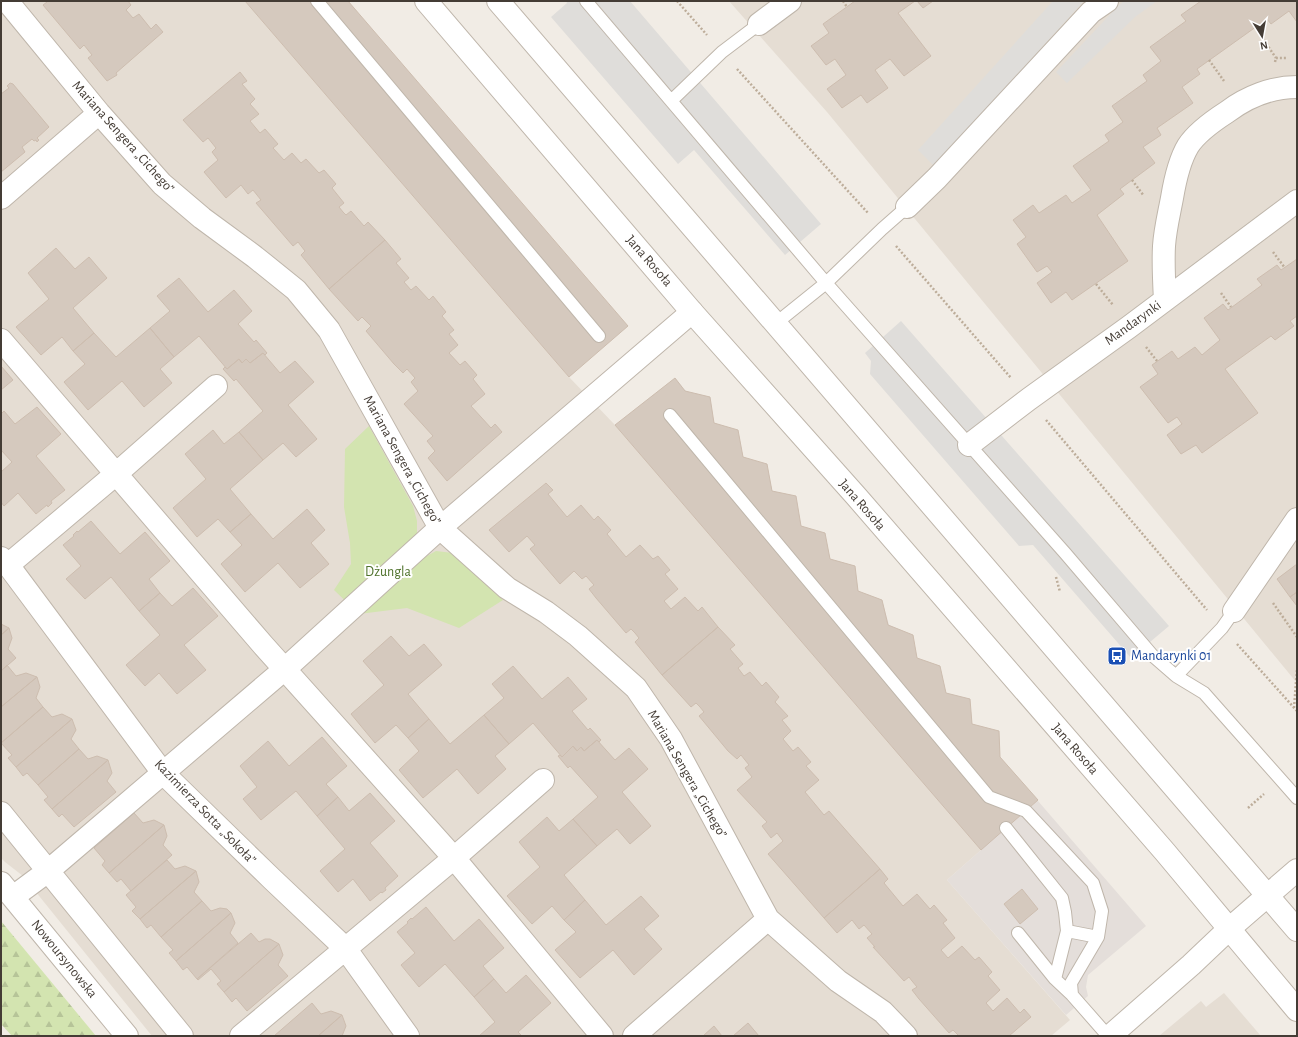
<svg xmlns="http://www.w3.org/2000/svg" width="1298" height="1037" viewBox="0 0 1298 1037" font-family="'Alegreya Sans',sans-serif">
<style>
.residential{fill:#e5ddd3}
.industrial{fill:#e4deda}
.forest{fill:url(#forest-firs)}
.park{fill:#d3e4b0}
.parking{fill:#dfddda}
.building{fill:#d5c9be;stroke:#cdbdaf}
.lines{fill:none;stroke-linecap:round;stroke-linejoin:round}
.service-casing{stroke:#bfb6ab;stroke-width:14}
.minor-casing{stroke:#bfb6ab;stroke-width:24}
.tertiary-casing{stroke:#bfb6ab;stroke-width:24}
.path{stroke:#bdad9a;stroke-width:2.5;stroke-dasharray:2 2;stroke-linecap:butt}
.service{stroke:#fff;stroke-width:12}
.minor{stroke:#fff;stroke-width:22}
.tertiary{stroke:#fff;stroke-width:22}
.labels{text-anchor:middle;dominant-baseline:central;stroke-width:4;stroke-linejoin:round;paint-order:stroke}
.street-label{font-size:14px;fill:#443c35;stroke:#fff}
.park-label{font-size:14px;fill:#4f722c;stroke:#fff}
.transit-label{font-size:14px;fill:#164399;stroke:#fff;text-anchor:start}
</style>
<defs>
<pattern id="forest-firs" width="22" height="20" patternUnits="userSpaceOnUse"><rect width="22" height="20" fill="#d3e4b0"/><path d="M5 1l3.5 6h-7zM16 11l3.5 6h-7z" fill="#b6c498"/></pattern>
</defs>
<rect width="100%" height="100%" fill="#f1ece5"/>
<path class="residential" d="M1,1H245L569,377L615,425L981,850L947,880L1070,1020L1051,1036H152L23,876L5,862L1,858Z
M729,1H1297V683L827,112Z
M1224,993L1261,1036H1159L1201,1001L1206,1007Z"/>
<path class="industrial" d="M675,378L686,391L710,397L714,423L738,430L743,457L767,464L772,491L796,496L801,526L825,533L830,559L855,566L858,591L882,600L889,625L913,635L917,658L940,666L946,693L970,699L972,724L999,731L1000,757L1146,926L1088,975L1086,987L1088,996L1066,1015L947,880L981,850L615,425Z"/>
<path class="forest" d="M1,921L96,1036H12L1,1024Z"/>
<path class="park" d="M369,426L413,506L417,521V533L411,542L425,557L436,551L453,553L503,600L459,628L407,608L359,614L334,590L351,564L350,543L344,507L345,449Z"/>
<path class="parking" d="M566,1H630L821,224L785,255L694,150L678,164L551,17L567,3Z
M1053,1H1084L934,166L918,150Z
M1124,1H1157L1135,17L1067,83L1056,72L1119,5Z
M901,321L1169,626L1131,658L1033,545L1019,546L870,374L871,361L865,353Z"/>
<path class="building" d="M47,1H128L131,5L126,10L133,18L139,14L151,29L156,24L163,32L116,73L117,75L107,81L88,58L92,55L84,45L80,49L43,5L47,2Z
M245,1H348L628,326L569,377Z
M855,1H915L898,13L931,56L904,76L890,59L875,70L888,88L867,103L861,95L842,108L827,89L846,75L835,59L826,65L811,46L829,33L823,24Z
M917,1H933L923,8Z
M1201,1H1297V22L1289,11L1271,24L1267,19L1197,69L1200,74L1182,87L1193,103L1157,128L1161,135L1143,147L1155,163L1120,189L1124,194L1097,215L1128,261L1072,300L1066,292L1051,303L1037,283L1052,272L1047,266L1037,272L1017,244L1026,237L1013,220L1033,205L1039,213L1066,195L1072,203L1091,190L1073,166L1109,141L1105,135L1123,122L1112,106L1147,81L1143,75L1161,61L1150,47L1186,21L1181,15Z
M240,72L247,81L242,84L255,99L250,104L259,114L250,121L260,133L265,129L278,144L273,148L284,160L292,153L301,163L306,159L319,173L324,170L336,184L332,188L344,203L339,207L343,212L346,215L351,211L364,226L368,222L385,240L329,289L301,255L305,251L298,242L293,246L256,203L261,200L253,190L248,194L241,185L226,198L204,172L218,160L212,152L216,148L208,138L203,142L183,120Z
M10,83L13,84L49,127L37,138L39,140L37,142L36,140L34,141L32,139L22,147L25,152L1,172V94L9,88L7,86Z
M385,240L401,259L396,263L409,278L404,282L411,290L416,286L429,300L433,296L446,312L442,316L454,330L449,334L458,345L449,353L460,365L465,361L477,375L473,379L485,394L471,406L491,428L495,424L502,432L447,481L428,458L435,451L427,441L433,436L404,404L418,391L411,382L415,378L407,369L403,373L394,364L366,331L371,326L362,317L358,321L329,289Z
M56,248L75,269L89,257L107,278L73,308L94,333L73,351L62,337L41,355L16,327L49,299L28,273Z
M1297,259V316L1290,321L1294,326L1275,340L1271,336L1225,369L1258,413L1202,453L1196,445L1181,454L1167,435L1182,424L1177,417L1168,423L1140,387L1158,374L1152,365L1172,351L1178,359L1195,347L1202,355L1220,340L1204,318L1223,304L1228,310L1262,285L1257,279L1277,265L1281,270Z
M179,278L208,312L234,290L252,311L238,324L254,342L256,340L267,353L265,355L263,353L250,363L246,359L242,363L239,359L227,369L199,336L174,357L150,328L170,311L157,296Z
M150,328L174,357L160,369L172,383L144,407L122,381L88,410L64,382L85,364L73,351L94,333L116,357Z
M263,353L280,373L295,361L314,382L288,405L317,439L296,457L283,443L263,460L239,432L263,411L236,379L234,381L223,369L225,367L227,369L239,359L242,363L246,359L250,363Z
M1,366L13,380L1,390Z
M675,378L685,391L710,397L714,423L738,430L743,457L767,464L772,491L796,496L801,526L825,533L830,559L855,566L858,591L882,600L888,625L913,635L917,658L940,666L946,693L970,699L972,724L999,731L1000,757L1038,800L981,850L615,425Z
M37,407L61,434L36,456L65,490L51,501L52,503L48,507L47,505L36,514L18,493L4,506L1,502V472L12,462L1,450V414L4,411L15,424Z
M213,430L224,444L239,432L263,460L230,489L251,514L230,532L218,519L197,537L173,508L206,479L185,454Z
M546,483L553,490L548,494L567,517L581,505L594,520L598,516L611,530L607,534L626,557L640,545L653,559L658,556L670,570L665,574L678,589L664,601L671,609L685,597L698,611L702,607L718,627L662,675L635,642L639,638L635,633L631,629L626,633L596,598L589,589L594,585L586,576L582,579L574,571L560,584L530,549L535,545L527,536L509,552L489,530Z
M307,509L325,530L311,543L329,564L300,588L278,563L245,592L221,564L242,545L230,532L251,514L273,539Z
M91,521L120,554L145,532L170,561L149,579L160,593L139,611L111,577L85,599L66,579L81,566L63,545L74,536L73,535L77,531L78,532Z
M1297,564V592L1290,597L1277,579Z
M193,588L218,616L184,645L206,670L177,694L159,673L145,686L126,665L160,635L139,611L160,593L172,606Z
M1297,592V606L1290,597Z
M1,624L9,628L1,635Z
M718,627L735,645L730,649L743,664L738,668L744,676L750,672L762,686L766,682L779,697L775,702L788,716L782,720L791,731L783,739L793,751L798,747L811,762L806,766L819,780L805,792L824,815L829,811L880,869L824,918L768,854L783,841L777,833L771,838L762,826L767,822L737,790L752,777L745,768L749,765L741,755L737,759L728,751L699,716L704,712L700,707L696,703L691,707L662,675Z
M9,628L12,638L8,649L16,658L1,671V635Z
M391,636L409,656L424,644L442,665L408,694L429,719L408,738L396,725L375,743L351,714L384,685L363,661Z
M7,665L16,676L26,673L37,677L1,707V671Z
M513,666L542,699L568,677L587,699L572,711L588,730L590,728L601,740L599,742L597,740L584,751L581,747L577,751L573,746L562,757L533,723L509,744L484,715L504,698L492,684Z
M37,677L40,687L36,698L43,707L1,743V707Z
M43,707L52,717L62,714L72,719L16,767L8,758L12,755L1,743Z
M484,715L509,744L495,756L506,769L478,794L457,769L423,798L399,770L419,751L408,738L429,719L450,744Z
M72,719L76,730L71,739L79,749L38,785L27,773L23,776L16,767Z
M322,737L347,766L326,784L338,797L317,816L296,791L261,820L243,799L257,787L240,766L268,741L289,766Z
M597,740L615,760L629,748L648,769L622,792L651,826L630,844L617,829L597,846L573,819L598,797L570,766L568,768L558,756L560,755L562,757L573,746L577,751L581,747L584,751Z
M79,749L88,759L97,756L108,760L52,809L44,800L48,797L38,785Z
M108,760L112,773L107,781L116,792L74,827L62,814L59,817L52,809Z
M370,793L395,821L370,843L398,876L385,888L386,890L382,893L381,892L370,901L353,879L338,892L320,871L345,849L317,816L338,797L349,811Z
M134,813L143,823L154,820L164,825L109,873L102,865L105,861L94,848Z
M547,817L559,831L573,819L597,846L564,875L585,900L564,920L552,906L532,924L507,896L540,867L519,842Z
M164,825L167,836L163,845L172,855L131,891L121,879L117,882L109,873Z
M167,860L175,869L185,866L196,871L140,919L132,911L136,907L126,895Z
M880,869L888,879L884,883L903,906L917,894L930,909L934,905L947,920L943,923L955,938L941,950L948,958L962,946L975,960L979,957L992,972L988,976L1000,990L986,1003L993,1011L1007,998L1020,1013L1024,1009L1031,1017L1009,1036H959L953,1030L949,1033L919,999L912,990L917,987L912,981L909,977L904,981L873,947H875L867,938L872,934L864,925L859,929L852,920L837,933L824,918Z
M196,871L199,882L194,892L202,901L161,937L151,925L147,928L140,919Z
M1022,889L1038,909L1020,924L1004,904Z
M641,896L659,916L644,929L662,949L634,975L613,950L580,978L555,950L576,932L564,920L585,900L606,925Z
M202,901L211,911L220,908L227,909L231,913L176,961L169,953L173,950L161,937Z
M426,907L454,941L479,919L504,948L483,966L494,979L474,997L445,964L419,987L401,965L415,953L397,932L408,923L407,922L411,918L412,919Z
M231,913L235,923L230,933L238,943L197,979L187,967L183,970L176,961Z
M251,933L259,942L265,939H270L279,944L224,992L217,984L221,981L211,969L198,980L197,979Z
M279,944L283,955L278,965L288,976L247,1011L236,998L232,1002L224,992Z
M526,975L551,1003L518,1032L522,1036H479L495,1022L474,997L494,979L506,993Z
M312,1003L321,1014L331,1011L342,1015L318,1036H274Z
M342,1015L346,1026L342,1036H318Z
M748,1023L759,1036H733Z
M714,1026L722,1036H703Z"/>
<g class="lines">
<defs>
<path id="service" d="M317,1L599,336
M586,1L826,283L1065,553L1153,656L1176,676L1204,693L1297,798
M671,101L722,52L759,24
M775,324L826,283L882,229L907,207
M670,415L989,797L1026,811L1093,883L1102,911L1098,937L1071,983L1072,995L1108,1036
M1176,676L1222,628L1234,611
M1006,828L1062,898L1065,912L1067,931L1055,979L1072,995
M1067,931L1098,937
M1018,933L1055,979"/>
<path id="minor" d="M7,1L99,113L162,184L202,218L255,257L296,290L329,330L440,528L507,588L546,612L578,636L636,688L671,739L768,919L838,981L883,1012L906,1036
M759,24L790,1
M1,198L99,113
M907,207L937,178L1091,12L1107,1
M1165,300C1164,282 1163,264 1164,246C1165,230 1169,214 1172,198C1175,180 1179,161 1188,146C1197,132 1213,121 1227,112C1247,97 1272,87 1297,87
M1,340L263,645L454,858L602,1036
M969,445L1029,399L1129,327L1297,201
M1,558L8,565L163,773L272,879L345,948L408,1036
M8,565L116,474L216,386
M1234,611L1297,519
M1,813L182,1036
M1,883L127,1036
M13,897L48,871L286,668L440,528L692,312
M241,1036L454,858L543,780
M634,1036L768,919
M1110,1036L1191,965L1229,929L1297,870"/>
<path id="tertiary" d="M426,1L692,312L856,496L1165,852L1297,1010
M498,1L1297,930"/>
</defs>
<use href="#service" class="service-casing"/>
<use href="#minor" class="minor-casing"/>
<use href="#tertiary" class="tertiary-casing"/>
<path class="path" d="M677,1L707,35
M843,1L847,7
M1255,27L1276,58
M1209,60L1224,81
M1275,62L1276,58H1287
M737,69L868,213
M1132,180L1144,196
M896,246L1011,378
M1273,252L1285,268
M1096,284L1113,305
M1221,293L1231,307
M1146,347L1157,361
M1046,420L1207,610
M1056,577L1060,592
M1273,603L1297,637
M1237,644L1297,711
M1294,708L1297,669
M1248,808L1264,794"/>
<use href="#service" class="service"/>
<use href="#minor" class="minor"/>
<use href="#tertiary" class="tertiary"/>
</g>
<defs>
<symbol id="bus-square" viewBox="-11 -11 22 22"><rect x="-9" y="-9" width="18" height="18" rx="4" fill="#1a4fb4" stroke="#fff"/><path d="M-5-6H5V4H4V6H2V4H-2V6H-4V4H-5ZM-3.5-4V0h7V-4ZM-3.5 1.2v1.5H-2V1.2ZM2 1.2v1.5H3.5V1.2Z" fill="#fff"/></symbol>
</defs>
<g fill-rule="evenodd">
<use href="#bus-square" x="1106" y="645" width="22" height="22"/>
</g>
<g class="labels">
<g class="street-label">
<text transform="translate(123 137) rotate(48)">Mariana Sengera „Cichego”</text>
<text transform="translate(649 261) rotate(49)">Jana Rosoła</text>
<text transform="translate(1133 323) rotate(-36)">Mandarynki</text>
<text transform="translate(402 460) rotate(61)">Mariana Sengera „Cichego”</text>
<text transform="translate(862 505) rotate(49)">Jana Rosoła</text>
<text transform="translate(1075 749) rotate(49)">Jana Rosoła</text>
<text transform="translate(687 774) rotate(60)">Mariana Sengera „Cichego”</text>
<text transform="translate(205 812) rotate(46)">Kazimierza Sotta „Sokoła”</text>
<text transform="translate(64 959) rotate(51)">Nowoursynowska</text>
</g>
<g class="park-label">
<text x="388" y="572">Dżungla</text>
</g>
<g class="transit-label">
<text x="1131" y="656">Mandarynki 01</text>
</g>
</g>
<rect width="1298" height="1037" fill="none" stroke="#443c35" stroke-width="4"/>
<g transform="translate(1262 36) rotate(169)" stroke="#ffffff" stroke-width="3" paint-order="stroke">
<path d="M0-3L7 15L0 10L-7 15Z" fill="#443c35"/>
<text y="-6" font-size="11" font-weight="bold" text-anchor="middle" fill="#443c35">N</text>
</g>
</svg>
